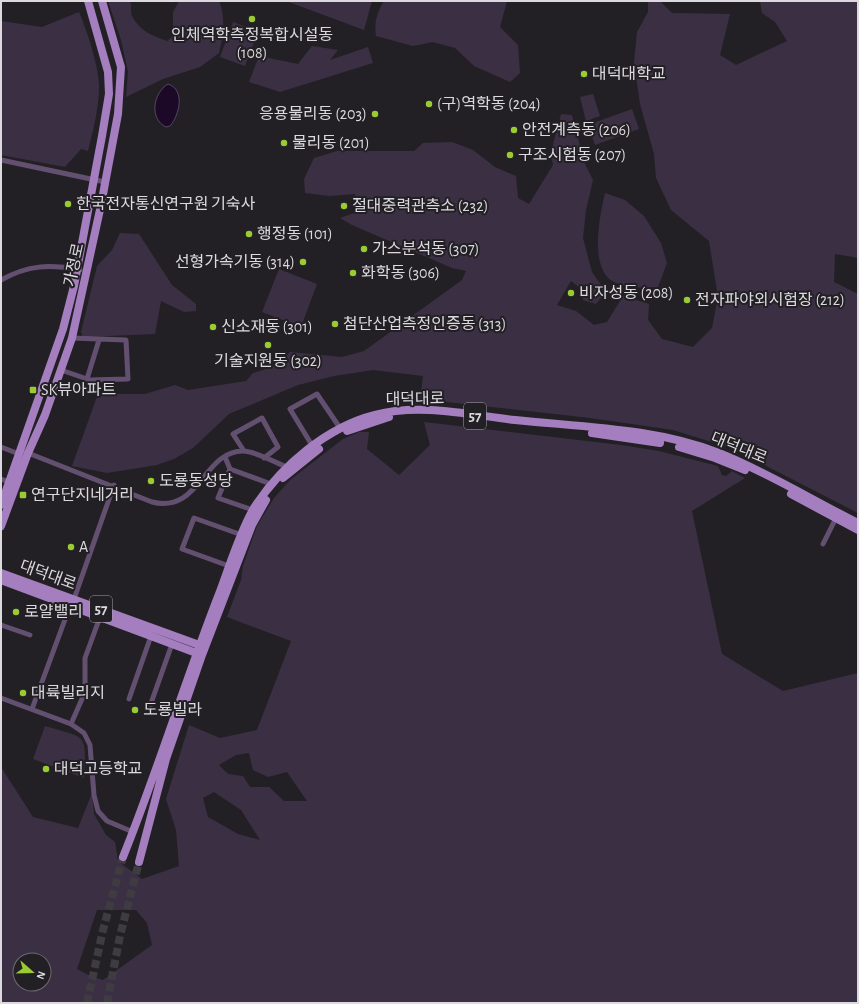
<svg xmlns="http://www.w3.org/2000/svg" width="859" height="1004" viewBox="0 0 859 1004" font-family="'Alegreya Sans','Noto Sans KR',sans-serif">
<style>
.green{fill:#3b2f44;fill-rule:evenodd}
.water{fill:#1c0827;stroke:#56475e}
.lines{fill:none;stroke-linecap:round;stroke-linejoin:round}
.primary-tunnel{stroke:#3f3c41;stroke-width:8;stroke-dasharray:8 4;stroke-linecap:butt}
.minor{stroke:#635070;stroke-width:5}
.primary{stroke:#a57ec0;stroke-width:8}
.poi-dot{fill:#9bcb32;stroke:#232025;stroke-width:1.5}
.labels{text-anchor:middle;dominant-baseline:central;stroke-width:4;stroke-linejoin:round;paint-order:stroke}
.shield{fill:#232025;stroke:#a4a2a6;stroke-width:1}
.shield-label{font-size:15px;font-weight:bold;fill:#dcdade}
.poi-label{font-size:16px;fill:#dcdade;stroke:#232025;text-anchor:start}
.street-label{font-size:16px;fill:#dcdade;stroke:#232025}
</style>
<rect width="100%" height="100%" fill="#232025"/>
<path class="green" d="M108,1H130C132,6 130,12 132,16C140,31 152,36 167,41L173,36V12L179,1H219C226,18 223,35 219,53L200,67L163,79L126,97L128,72L121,40Z
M286,1H372L364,30Z
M384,1H507L500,27L518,45L520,73L510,82L474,66L455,48L433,42L413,46L376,36C374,23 377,12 384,1Z
M648,1H660L672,13L730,14L720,55L736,65L787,41L775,22L762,13L760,1H858V258L835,254L834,282L858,294V513L731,448L673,430L590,418L420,399L423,376L373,370L334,376L298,385L229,414L193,448L174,459L157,465L107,473L72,466L98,394H145L175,385L188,390L246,381L253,373L276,366L290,352L342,357L364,351L462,280L466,271L452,268L352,225L340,218L357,212L355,194L329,196L305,193L304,179L314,158L337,151H414L423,143L452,142L473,150L495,167L516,176L518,198L529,204L553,165L551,152L561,114L572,115L585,164L593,180L586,210L583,238L592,272L606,292L596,304L583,300L584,291L571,281L557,305L576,311L594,325L607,322L623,296L649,304L648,320L662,339L693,347L712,328L718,297L709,241L671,210L656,178L654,154L640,104L634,62L637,32L648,12Z
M79,12C87,31 99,66 99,87C99,108 93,131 88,151L81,149L65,167L1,155V21L42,27Z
M233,22L258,32L245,66L220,57Z
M312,46L338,50L330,60L368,47L373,63L280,92L249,82L259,56L298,64Z
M593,94L600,116L586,121L580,97Z
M632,109L639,129L595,145L588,125Z
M605,193L625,200L644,216L661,243L667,263L658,287C645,288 624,288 612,281C589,266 600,215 605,193Z
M120,233L139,234L172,285L196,304V311L184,312L161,301L155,334L83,337L81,332L97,266L112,250Z
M279,269L317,284L301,327L262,312Z
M424,422L621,445L659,451L718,466L722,475L726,476L732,471L745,478L692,511L722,654L783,691L858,673V1003H1V767L33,817L78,828L92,793L94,814L106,835L115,842L118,861L142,879L179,866L176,830L166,799L189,725L220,738L257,730L291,641L227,617L241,580L243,566L257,526L274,498L290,480L343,439L359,432H369L367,449L399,475L430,445ZM249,753L253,770L268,777L287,772L307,801H284L269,787H250L243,776L228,774L219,765L236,755ZM214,792L241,810L260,840L238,834L208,817L203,798ZM97,910H136L147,923L152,945L103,980L90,976L77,969ZM20,960H44V984H20Z
M45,726C88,739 86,732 84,778L33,759Z"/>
<path class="water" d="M168,84C186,90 179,116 170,126L166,127C149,119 153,93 168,84Z"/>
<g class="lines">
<path class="primary-tunnel" d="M87,1003L103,930L123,857
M107,1003L120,936L139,862"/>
<path class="minor" d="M1,160L105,182
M1,280C28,265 49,264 80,270
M61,370L90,380L128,379L126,340L72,338
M87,379L99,340
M1,447L19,454
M313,447L290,409L317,394L340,428
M244,451L233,434L262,418L278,447L264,458
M28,453L152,502C200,514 203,451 243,451C255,451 276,463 287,467
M225,457L230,469
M1,479L9,482
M253,510L218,498L230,469L271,484
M823,544L837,516
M229,566L182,549L194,518L242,535
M74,599L114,485
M1,625L30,635
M1,698L71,724L84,733L90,745L94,795L98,811L107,821L133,832
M129,699L151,636
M150,706L172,644
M32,709L70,606
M71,724L85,692V658L100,617"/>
<path class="primary" d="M347,431L389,417
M592,433L660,443
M679,447L715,458L745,470
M283,478L319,449
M791,494L858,530
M1,505L63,329L74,286L102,136L109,94L108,72L88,1
M1,526L28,453L45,415L72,338L101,205L118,114L121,67L102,1
M1,573L202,646
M1,580L199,654
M123,857C158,770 185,681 219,594C229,568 240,531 254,508C281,466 327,427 375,415C420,403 470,415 515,420C582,427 656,428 719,453C767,472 812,500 858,523
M139,862L166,759L202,655L252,525L266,500"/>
</g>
<g class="poi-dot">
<circle cx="252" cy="19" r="4"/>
<circle cx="584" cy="74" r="4"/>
<circle cx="429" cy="104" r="4"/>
<circle cx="375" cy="114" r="4"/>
<circle cx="514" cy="130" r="4"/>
<circle cx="284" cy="143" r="4"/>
<circle cx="510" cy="155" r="4"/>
<circle cx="68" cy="204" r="4"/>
<circle cx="344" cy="206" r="4"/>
<circle cx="249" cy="234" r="4"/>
<circle cx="364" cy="249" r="4"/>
<circle cx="303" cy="262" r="4"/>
<circle cx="353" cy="273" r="4"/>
<circle cx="571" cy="293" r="4"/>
<circle cx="687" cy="300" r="4"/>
<circle cx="335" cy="324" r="4"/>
<circle cx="213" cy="327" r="4"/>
<circle cx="268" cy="345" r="4"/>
<rect x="29" y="386" width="8" height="8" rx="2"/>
<circle cx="151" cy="481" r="4"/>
<rect x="19" y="491" width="8" height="8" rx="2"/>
<circle cx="71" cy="547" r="4"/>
<circle cx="16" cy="612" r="4"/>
<circle cx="23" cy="693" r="4"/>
<circle cx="135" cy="710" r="4"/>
<circle cx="46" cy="769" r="4"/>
</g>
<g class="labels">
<g class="shield">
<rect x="464" y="403" width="22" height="26" rx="3"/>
<rect x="90" y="596" width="22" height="26" rx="3"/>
</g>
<g class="shield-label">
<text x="475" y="416">57</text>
<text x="101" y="609">57</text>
</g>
<g class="poi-label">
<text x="252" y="35" text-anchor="middle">인체역학측정복합시설동<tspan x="252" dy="18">(108)</tspan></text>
<text x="592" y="74">대덕대학교</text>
<text x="437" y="104">(구)역학동 (204)</text>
<text x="367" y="114" text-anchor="end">응용물리동 (203)</text>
<text x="522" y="130">안전계측동 (206)</text>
<text x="292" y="143">물리동 (201)</text>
<text x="518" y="155">구조시험동 (207)</text>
<text x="76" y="204">한국전자통신연구원 기숙사</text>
<text x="352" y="206">절대중력관측소 (232)</text>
<text x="257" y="234">행정동 (101)</text>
<text x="372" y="249">가스분석동 (307)</text>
<text x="295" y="262" text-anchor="end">선형가속기동 (314)</text>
<text x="361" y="273">화학동 (306)</text>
<text x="579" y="293">비자성동 (208)</text>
<text x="695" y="300">전자파야외시험장 (212)</text>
<text x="343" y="324">첨단산업측정인증동 (313)</text>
<text x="221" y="327">신소재동 (301)</text>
<text x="268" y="361" text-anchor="middle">기술지원동 (302)</text>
<text x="41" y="390">SK뷰아파트</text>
<text x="159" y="481">도룡동성당</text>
<text x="31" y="495">연구단지네거리</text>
<text x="79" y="547">A</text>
<text x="24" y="612">로얄밸리</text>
<text x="31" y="693">대륙빌리지</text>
<text x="143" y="710">도룡빌라</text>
<text x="54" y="769">대덕고등학교</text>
</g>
<g class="street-label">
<text transform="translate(74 265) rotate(-78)">가정로</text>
<text transform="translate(415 399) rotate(-1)">대덕대로</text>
<text transform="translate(739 448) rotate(22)">대덕대로</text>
<text transform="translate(48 575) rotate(20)">대덕대로</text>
</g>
</g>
<rect width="859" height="1004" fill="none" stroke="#dcdade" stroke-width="4"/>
<g transform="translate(32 972) rotate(110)"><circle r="19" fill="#232025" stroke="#6d6a6f"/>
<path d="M0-3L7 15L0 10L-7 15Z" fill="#9bcb32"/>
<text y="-6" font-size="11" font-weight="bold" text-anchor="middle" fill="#dcdade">N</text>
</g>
</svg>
